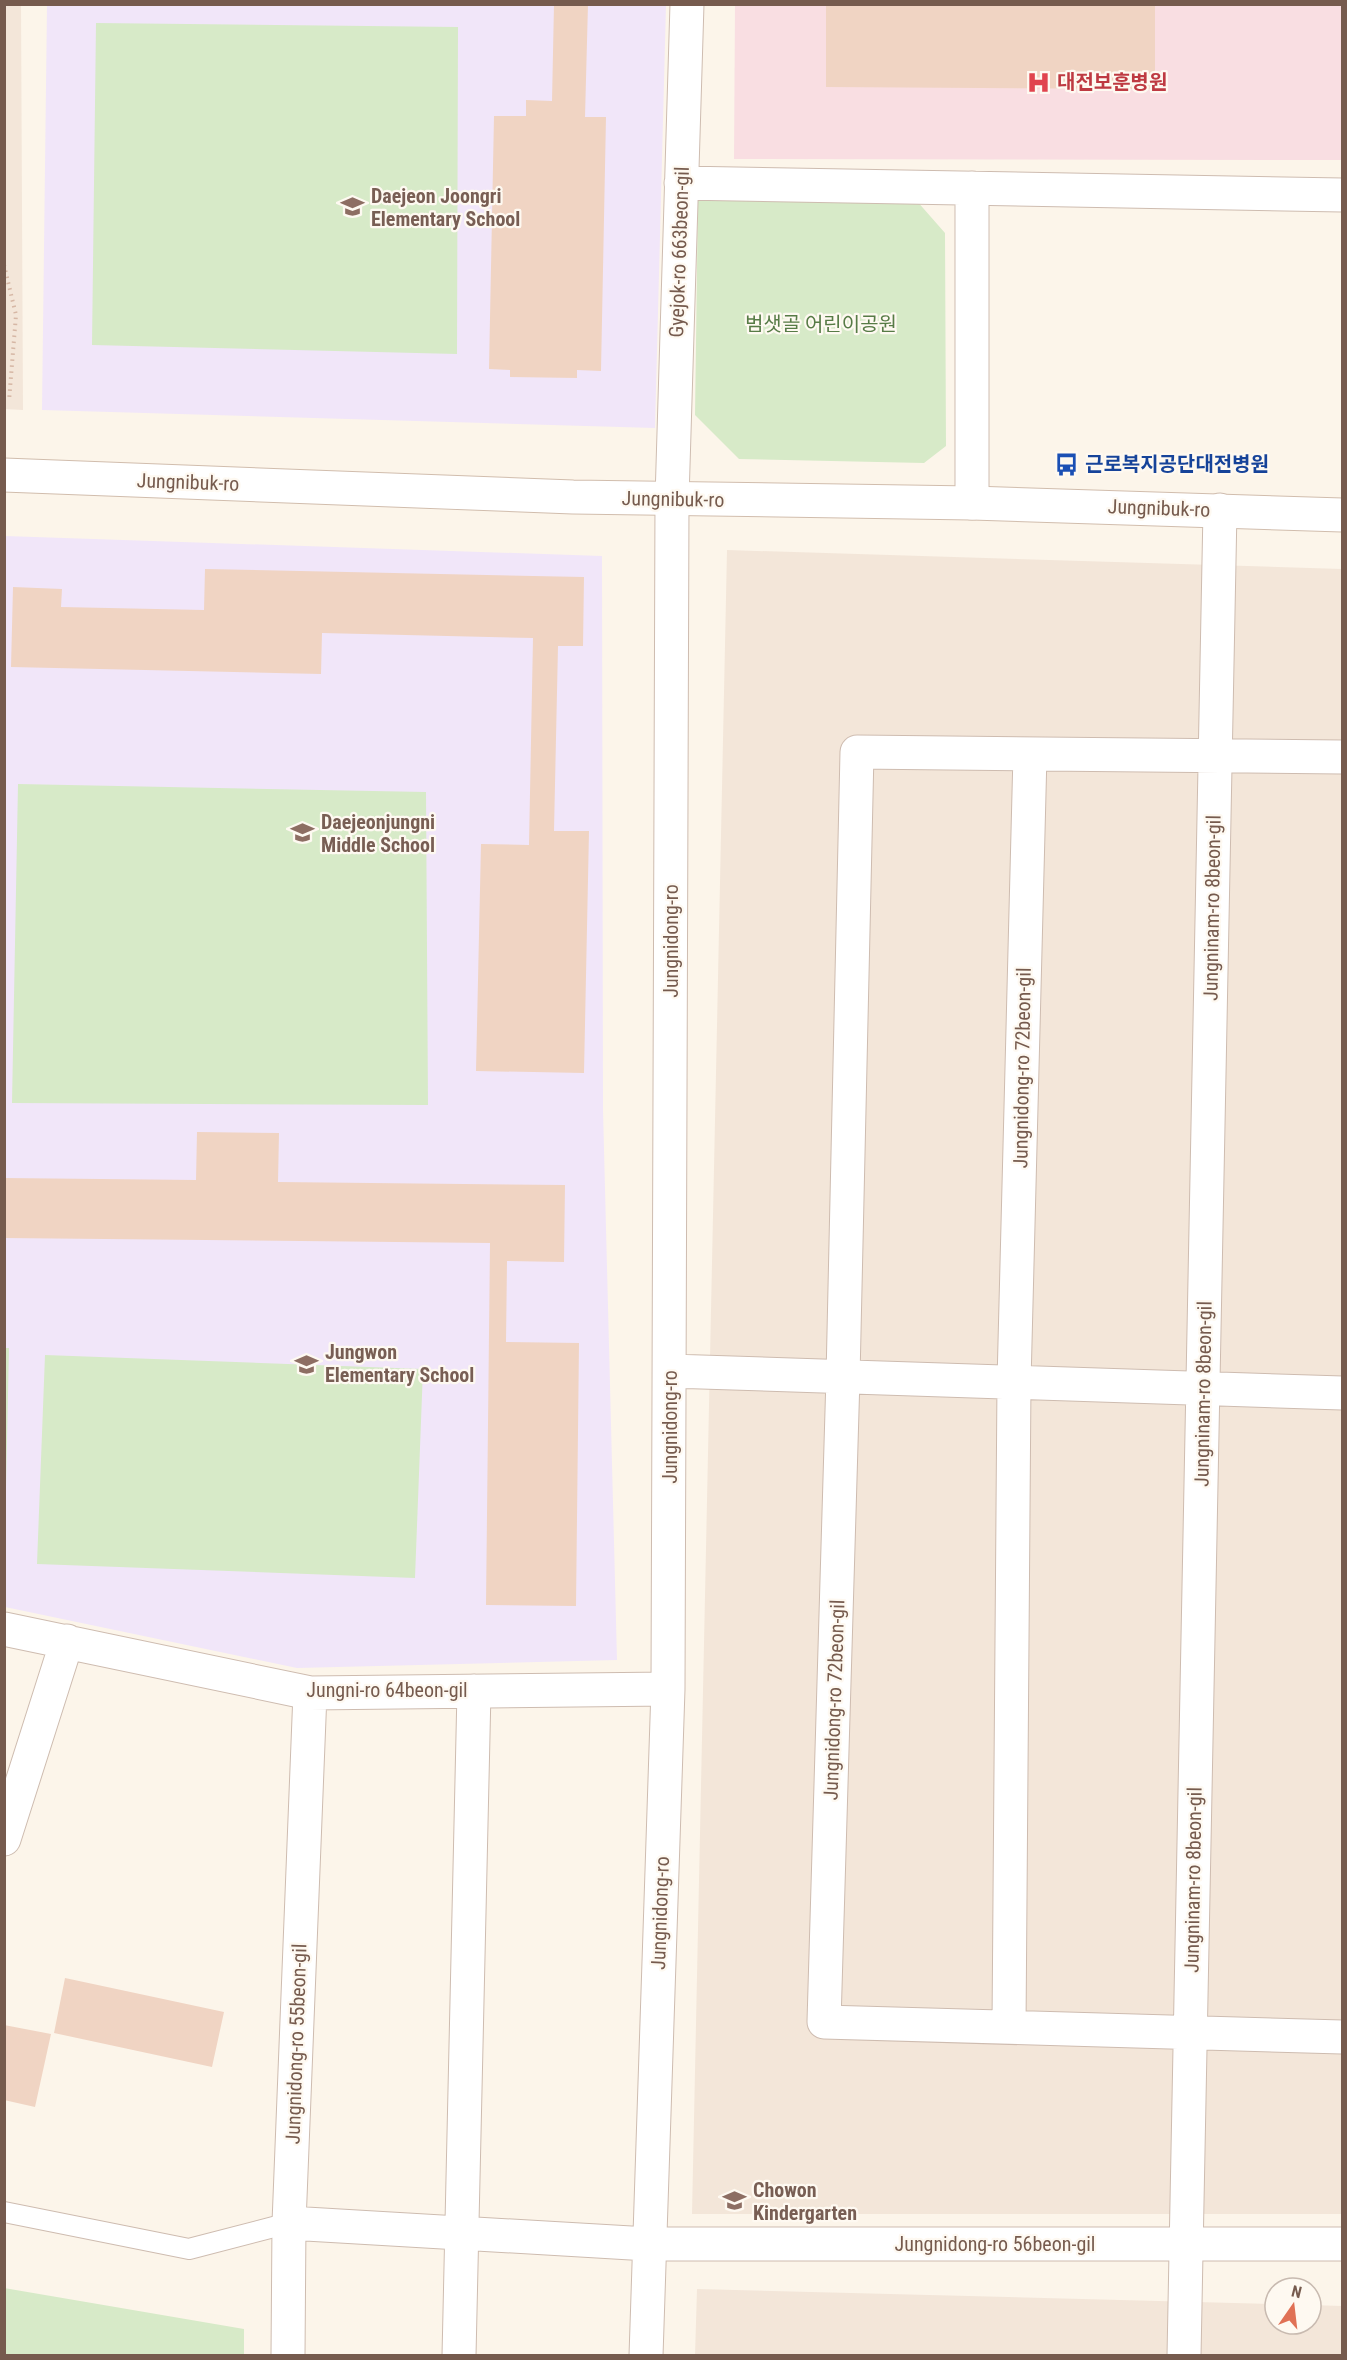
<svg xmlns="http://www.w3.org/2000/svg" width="1347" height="2360" viewBox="0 0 1347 2360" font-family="'Roboto Condensed','Noto Sans KR',sans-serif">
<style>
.residential{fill:#f3e6d9}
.education{fill:#f1e6f9}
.medical{fill:#f9dee2}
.green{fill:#d7eac8}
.building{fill:#f0d4c3}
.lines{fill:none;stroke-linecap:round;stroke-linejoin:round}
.service-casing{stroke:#cebcb0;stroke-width:22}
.minor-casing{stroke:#cebcb0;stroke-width:35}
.secondary-casing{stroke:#d1bdad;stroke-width:35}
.path{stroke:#d6b7a5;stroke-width:4;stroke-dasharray:1.5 4.5;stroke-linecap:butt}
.service{stroke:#fff;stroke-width:20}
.minor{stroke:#fff;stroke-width:33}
.secondary{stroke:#fff;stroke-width:33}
.labels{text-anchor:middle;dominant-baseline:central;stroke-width:4.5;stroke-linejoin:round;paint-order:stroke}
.health-label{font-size:20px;font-weight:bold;fill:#be3a42;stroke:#fef9f1;text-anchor:start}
.education-label{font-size:20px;font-weight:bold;fill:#785e54;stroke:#fef9f1;text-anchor:start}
.street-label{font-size:20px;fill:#765b4e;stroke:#fef9f1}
.park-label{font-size:20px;fill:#577b46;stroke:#fef9f1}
.transit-label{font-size:20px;font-weight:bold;fill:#164399;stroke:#fef9f1;text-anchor:start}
</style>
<rect width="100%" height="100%" fill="#fcf5ea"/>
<path class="residential" d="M21,4L23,410L4,409V5Z
M727,550L1342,569V2214H692Z
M697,2289L1275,2304V2324H1311V2305L1342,2306V2355L695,2356Z"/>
<path class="education" d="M47,5H666L655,428L42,410Z
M5,536L602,556L603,1110L617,1660L297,1668L5,1607Z"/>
<path class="medical" d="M735,5H1342V160L734,159Z"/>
<path class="green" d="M96,23L458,27L457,354L92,345Z
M698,196L916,200L945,233L946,446L924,463L739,459L695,415Z
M18,784L426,792L428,1105L12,1103Z
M4,1348H9L5,1534H4Z
M45,1355L423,1369L415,1578L37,1564Z
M4,2288L244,2329V2355H5Z"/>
<path class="building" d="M554,4H588L585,117H606L601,371L577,370V378L510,377V370L489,369L494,116H526V100L552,101Z
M826,5H1155V89L826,87Z
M205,569L584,577L583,646H558L554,831H589L584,1073L476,1071L481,844L529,845L533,638L322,633L321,674L11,667L13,587L62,589L61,607L204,610Z
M197,1132L279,1133L278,1182L565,1185L564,1262L507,1261L506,1342L579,1343L576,1606L486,1605L490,1243L4,1238V1178L196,1180Z
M65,1978L224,2012L212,2067L54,2033Z
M4,2025L51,2034L35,2107L4,2100Z"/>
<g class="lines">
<defs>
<path id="service" d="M4,2212L189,2249L289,2223"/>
<path id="minor" d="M681,183L1342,195
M972,503V188
M1342,757L857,752L843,1377L824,2022L1342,2037
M670,1371L1342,1393
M4,1629L310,1693L668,1689
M4,1839L67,1641
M1009,2027L1014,1382L1030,754
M289,2223L648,2244H1342
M288,2356L289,2223L310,1693
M459,2356L474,1691
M646,2356L668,1689L672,499L687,4
M1184,2356L1220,510"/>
<path id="secondary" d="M4,475L573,497L972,503L1342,515"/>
</defs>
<use href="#service" class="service-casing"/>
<use href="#minor" class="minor-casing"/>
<use href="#secondary" class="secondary-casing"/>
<path class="path" d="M4,265L16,315L9,401"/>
<use href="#service" class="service"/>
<use href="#minor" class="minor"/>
<use href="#secondary" class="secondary"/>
</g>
<defs>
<symbol id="hospital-bare" viewBox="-9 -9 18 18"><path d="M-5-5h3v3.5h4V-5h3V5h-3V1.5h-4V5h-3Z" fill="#e0444e" stroke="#fef9f1" stroke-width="2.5" paint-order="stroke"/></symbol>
<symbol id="school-bare" viewBox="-9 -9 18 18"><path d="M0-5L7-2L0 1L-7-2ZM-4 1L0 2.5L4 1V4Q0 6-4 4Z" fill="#8d6e63" stroke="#fef9f1" stroke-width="2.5" paint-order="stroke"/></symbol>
<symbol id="bus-bare" viewBox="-9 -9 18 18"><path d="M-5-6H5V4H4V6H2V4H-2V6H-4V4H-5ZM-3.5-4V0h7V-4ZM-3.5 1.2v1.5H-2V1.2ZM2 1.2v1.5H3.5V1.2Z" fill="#1a4fb4" stroke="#fef9f1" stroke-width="2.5" paint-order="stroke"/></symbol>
</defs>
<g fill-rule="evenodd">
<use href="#hospital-bare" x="1022" y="66" width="33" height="33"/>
<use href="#school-bare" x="336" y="190" width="33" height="33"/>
<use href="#bus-bare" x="1050" y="448" width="33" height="33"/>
<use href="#school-bare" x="286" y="816" width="33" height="33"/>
<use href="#school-bare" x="290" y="1348" width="33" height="33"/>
<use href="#school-bare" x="718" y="2184" width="33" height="33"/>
</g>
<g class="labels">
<g class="health-label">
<text x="1057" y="82">대전보훈병원</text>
</g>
<g class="education-label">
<text x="371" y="196">Daejeon Joongri<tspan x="371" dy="23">Elementary School</tspan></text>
<text x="321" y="822">Daejeonjungni<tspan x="321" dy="23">Middle School</tspan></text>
<text x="325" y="1352">Jungwon<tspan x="325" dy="23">Elementary School</tspan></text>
<text x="753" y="2190">Chowon<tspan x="753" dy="23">Kindergarten</tspan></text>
</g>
<g class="street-label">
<text transform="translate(679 252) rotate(-88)">Gyejok-ro 663beon-gil</text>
<text transform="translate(188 482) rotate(2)">Jungnibuk-ro</text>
<text transform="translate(673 499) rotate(1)">Jungnibuk-ro</text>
<text transform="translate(1159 508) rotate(2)">Jungnibuk-ro</text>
<text transform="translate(1212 908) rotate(-89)">Jungninam-ro 8beon-gil</text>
<text transform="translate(671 941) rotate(-90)">Jungnidong-ro</text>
<text transform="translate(1022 1068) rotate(-89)">Jungnidong-ro 72beon-gil</text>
<text transform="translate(1203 1394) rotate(-89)">Jungninam-ro 8beon-gil</text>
<text transform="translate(670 1427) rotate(-90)">Jungnidong-ro</text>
<text x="387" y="1690">Jungni-ro 64beon-gil</text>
<text transform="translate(834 1700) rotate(-88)">Jungnidong-ro 72beon-gil</text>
<text transform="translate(1193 1880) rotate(-89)">Jungninam-ro 8beon-gil</text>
<text transform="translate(660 1913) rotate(-88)">Jungnidong-ro</text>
<text transform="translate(296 2044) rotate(-88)">Jungnidong-ro 55beon-gil</text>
<text x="995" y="2244">Jungnidong-ro 56beon-gil</text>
</g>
<g class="park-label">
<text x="821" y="324">범샛골 어린이공원</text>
</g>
<g class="transit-label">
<text x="1085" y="464">근로복지공단대전병원</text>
</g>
</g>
<rect width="1347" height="2360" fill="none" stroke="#765b4e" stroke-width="12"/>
<g transform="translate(1293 2306) rotate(14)"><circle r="28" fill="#fef9f1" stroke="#c8bab0" stroke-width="1.5"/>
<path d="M0-4.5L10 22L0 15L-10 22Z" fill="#e07155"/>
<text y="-9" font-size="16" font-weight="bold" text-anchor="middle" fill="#765b4e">N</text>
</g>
</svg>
